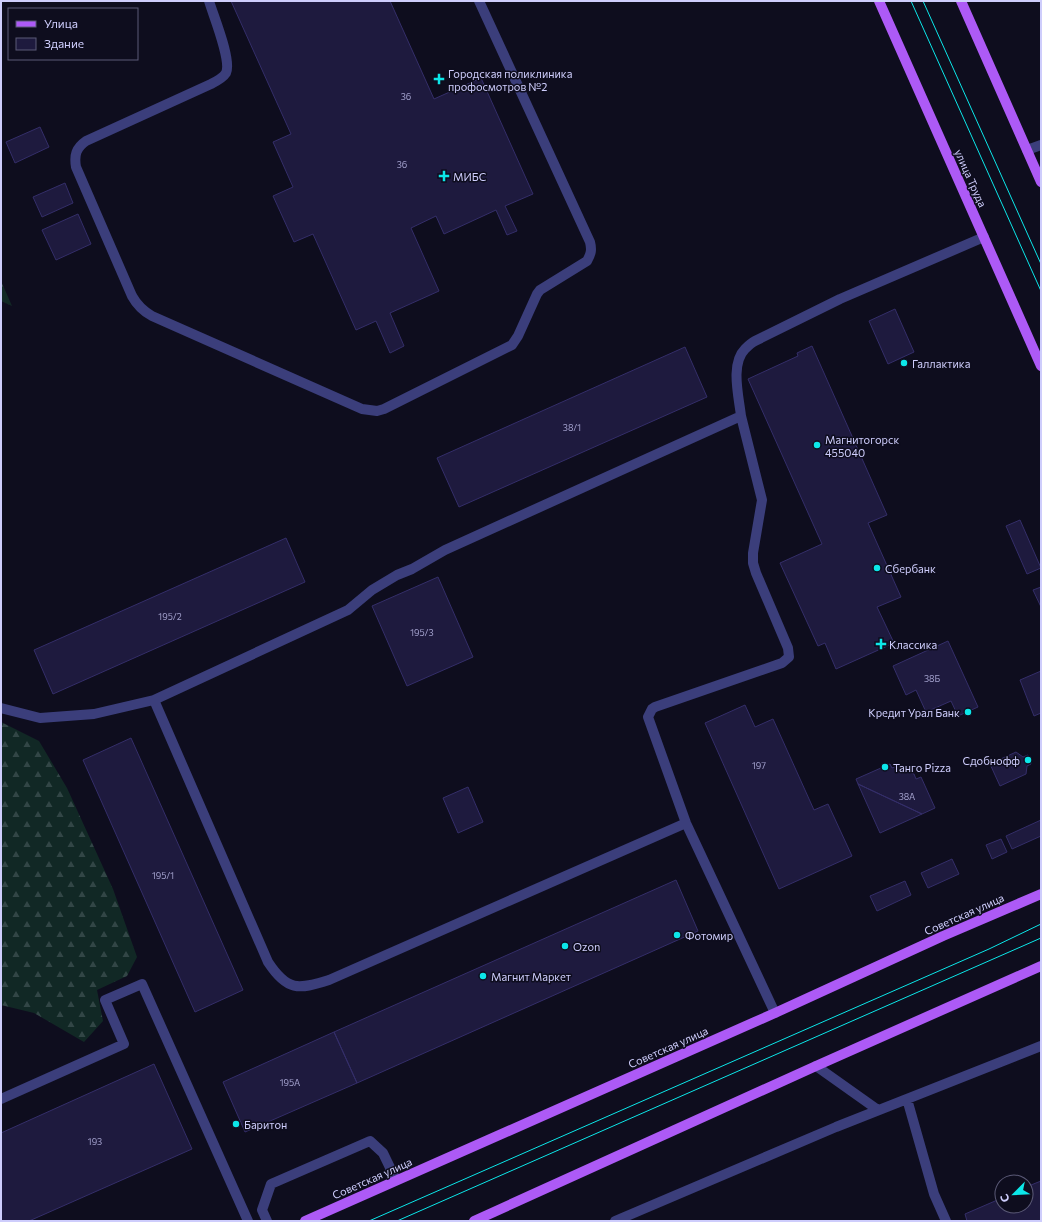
<svg xmlns="http://www.w3.org/2000/svg" width="1042" height="1222" viewBox="0 0 1042 1222" font-family="Commissioner,sans-serif">
<style>
.grass{fill:url(#grass-tufts)}
.forest{fill:url(#forest-firs)}
.building{fill:#1e1a3e;stroke:#342e69}
.lines{fill:none;stroke-linecap:round;stroke-linejoin:round}
.minor{stroke:#3b3e7b;stroke-width:10}
.major{stroke:#ad5af6;stroke-width:10}
.tram{stroke:#0ce7e9;stroke-width:1}
.poi-dot{fill:#0ce7e9;stroke:#0e0d1e;stroke-width:1.5}
.labels{text-anchor:middle;dominant-baseline:central;stroke-width:3;stroke-linejoin:round;paint-order:stroke}
.number-label{font-size:9px;fill:#a2a0cc}
.poi-label{font-size:11px;fill:#cecdfc;stroke:#0e0d1e;text-anchor:start}
.street-label{font-size:11px;fill:#cecdfc;stroke:#0e0d1e}
</style>
<defs>
<pattern id="grass-tufts" width="24" height="20" patternUnits="userSpaceOnUse"><rect width="24" height="20" fill="#112825"/><path d="M3 7l-1-3M5 7V3M7 7l1-3M15 17l-1-3M17 17v-4M19 17l1-3" fill="none" stroke="#324646"/></pattern>
<pattern id="forest-firs" width="22" height="20" patternUnits="userSpaceOnUse"><rect width="22" height="20" fill="#112825"/><path d="M5 1l3.5 6h-7zM16 11l3.5 6h-7z" fill="#324646"/></pattern>
</defs>
<rect width="100%" height="100%" fill="#0e0d1e"/>
<path class="grass" d="M1,281L12,306L1,301Z"/>
<path class="forest" d="M1,722L39,741L67,788L113,889L137,957L127,976L97,990L103,1021L84,1042L34,1013L1,1005Z"/>
<path class="building" d="M231,1H390L434,99L481,78L533,194L505,206L517,231L507,235L496,210L444,234L436,216L411,228L439,291L390,313L404,346L390,353L376,321L356,330L313,234L294,242L273,196L293,187L273,142L291,134Z
M40,127L49,147L15,163L6,142Z
M65,183L73,203L42,217L33,197Z
M78,214L91,244L56,260L42,230Z
M895,309L914,352L888,364L869,321Z
M812,346L887,515L868,523L901,597L877,607L894,643L836,669L825,643L818,646L780,563L822,544L748,379L798,356L797,353Z
M685,347L707,397L459,507L437,458Z
M1020,520L1041,568L1027,574L1006,526Z
M286,538L305,582L53,694L34,650Z
M438,577L473,657L407,686L372,606Z
M1041,587V607L1033,590Z
M948,641L978,707L958,716L951,701L926,712L916,690L906,695L893,666Z
M1041,671V713L1034,716L1020,680Z
M745,705L755,727L773,719L814,810L828,804L852,856L779,889L705,723Z
M131,738L243,990L195,1012L83,760Z
M1016,752L1023,757L1028,755L1031,764L1027,766L1026,774L1000,786L990,764Z
M890,764L892,768L897,766L914,774L916,779L921,777L935,808L922,814L858,784L856,779Z
M858,784L922,814L880,833Z
M468,787L483,822L458,833L443,798Z
M1041,820V836L1012,849L1006,836Z
M1001,839L1007,852L992,859L986,845Z
M952,859L959,874L928,888L921,873Z
M676,880L698,931L357,1083L334,1032Z
M905,881L911,895L877,911L870,896Z
M334,1032L357,1083L245,1132L223,1082Z
M154,1064L192,1149L29,1221H1V1133Z
M1041,1181V1221H967L965,1214L1002,1198V1206H1026V1187Z"/>
<g class="lines">
<path class="minor" d="M209,1C213,15 232,60 226,73C223,78 217,81 211,84L86,141C76,148 74,155 76,167L132,296C137,305 143,311 152,316L362,409L377,411L384,409L512,345L518,336L537,294L540,290L587,261C591,254 592,250 590,242L479,1
M1027,150L1041,145
M741,416L762,500L753,553V563L756,573L788,648L789,657L782,663L655,707L652,709L648,717L686,823L775,1013
M154,700L268,962C287,991 298,990 329,980L686,823
M1,708L40,718L94,714L154,700L348,610L372,590L397,575L412,569L445,550L741,416C739,397 730,364 745,349C748,346 751,343 755,341L840,299L984,237
M816,1066L878,1110
M1,1099L124,1044L105,1000L142,984L248,1221
M907,1099L934,1194L946,1221
M267,1221L262,1210L271,1184L370,1141L383,1153L396,1180
M615,1221L836,1127L1041,1046"/>
<path class="major" d="M879,1L1041,366
M961,1L1041,182
M305,1221L775,1013L943,936L1041,894
M474,1221L816,1066L1041,966"/>
<path class="tram" d="M911,1L1041,291
M923,1L1041,264
M369,1221L989,949L1041,924
M397,1221L1041,938"/>
</g>
<g class="poi-dot">
<path d="M437 73h4v4h4v4h-4v4h-4v-4h-4v-4h4z"/>
<path d="M442 170h4v4h4v4h-4v4h-4v-4h-4v-4h4z"/>
<circle cx="904" cy="363" r="4"/>
<circle cx="817" cy="445" r="4"/>
<circle cx="877" cy="568" r="4"/>
<path d="M879 638h4v4h4v4h-4v4h-4v-4h-4v-4h4z"/>
<circle cx="968" cy="712" r="4"/>
<circle cx="1028" cy="760" r="4"/>
<circle cx="885" cy="767" r="4"/>
<circle cx="677" cy="935" r="4"/>
<circle cx="565" cy="946" r="4"/>
<circle cx="483" cy="976" r="4"/>
<circle cx="236" cy="1124" r="4"/>
</g>
<g class="labels">
<g class="number-label">
<text x="406" y="96">36</text>
<text x="402" y="164">36</text>
<text x="572" y="427">38/1</text>
<text x="170" y="616">195/2</text>
<text x="422" y="632">195/3</text>
<text x="932" y="678">38Б</text>
<text x="759" y="765">197</text>
<text x="907" y="796">38А</text>
<text x="163" y="875">195/1</text>
<text x="290" y="1082">195А</text>
<text x="95" y="1141">193</text>
</g>
<g class="poi-label">
<text x="448" y="73">Городская поликлиника<tspan x="448" dy="13">профосмотров №2</tspan></text>
<text x="453" y="176">МИБС</text>
<text x="912" y="363">Галлактика</text>
<text x="825" y="439">Магнитогорск<tspan x="825" dy="13">455040</tspan></text>
<text x="885" y="568">Сбербанк</text>
<text x="889" y="644">Классика</text>
<text x="960" y="712" text-anchor="end">Кредит Урал Банк</text>
<text x="1020" y="760" text-anchor="end">Сдобнофф</text>
<text x="893" y="767">Танго Pizza</text>
<text x="685" y="935">Фотомир</text>
<text x="573" y="946">Ozon</text>
<text x="491" y="976">Магнит Маркет</text>
<text x="244" y="1124">Баритон</text>
</g>
<g class="street-label">
<text transform="translate(971 178) rotate(66)">улица Труда</text>
<text transform="translate(964 914) rotate(-24)">Советская улица</text>
<text transform="translate(668 1047) rotate(-24)">Советская улица</text>
<text transform="translate(372 1178) rotate(-24)">Советская улица</text>
</g>
</g>
<rect width="1042" height="1222" fill="none" stroke="#cecdfc" stroke-width="4"/>
<rect x="8" y="8" width="130" height="52" fill="#0e0d1e" stroke="#5b5a77"/>
<rect x="16" y="21" width="20" height="6" fill="#ad5af6" stroke="#5b5a77"/>
<text x="44" y="28" font-size="12" fill="#cecdfc">Улица</text>
<rect x="16" y="38" width="20" height="12" fill="#1e1a3e" stroke="#5b5a77"/>
<text x="44" y="48" font-size="12" fill="#cecdfc">Здание</text>
<g transform="translate(1014 1194) rotate(246)"><circle r="19" fill="#0e0d1e" stroke="#5b5a77"/>
<path d="M0-3L7 15L0 10L-7 15Z" fill="#0ce7e9"/>
<text y="-6" font-size="11" font-weight="bold" text-anchor="middle" fill="#cecdfc">С</text>
</g>
</svg>
